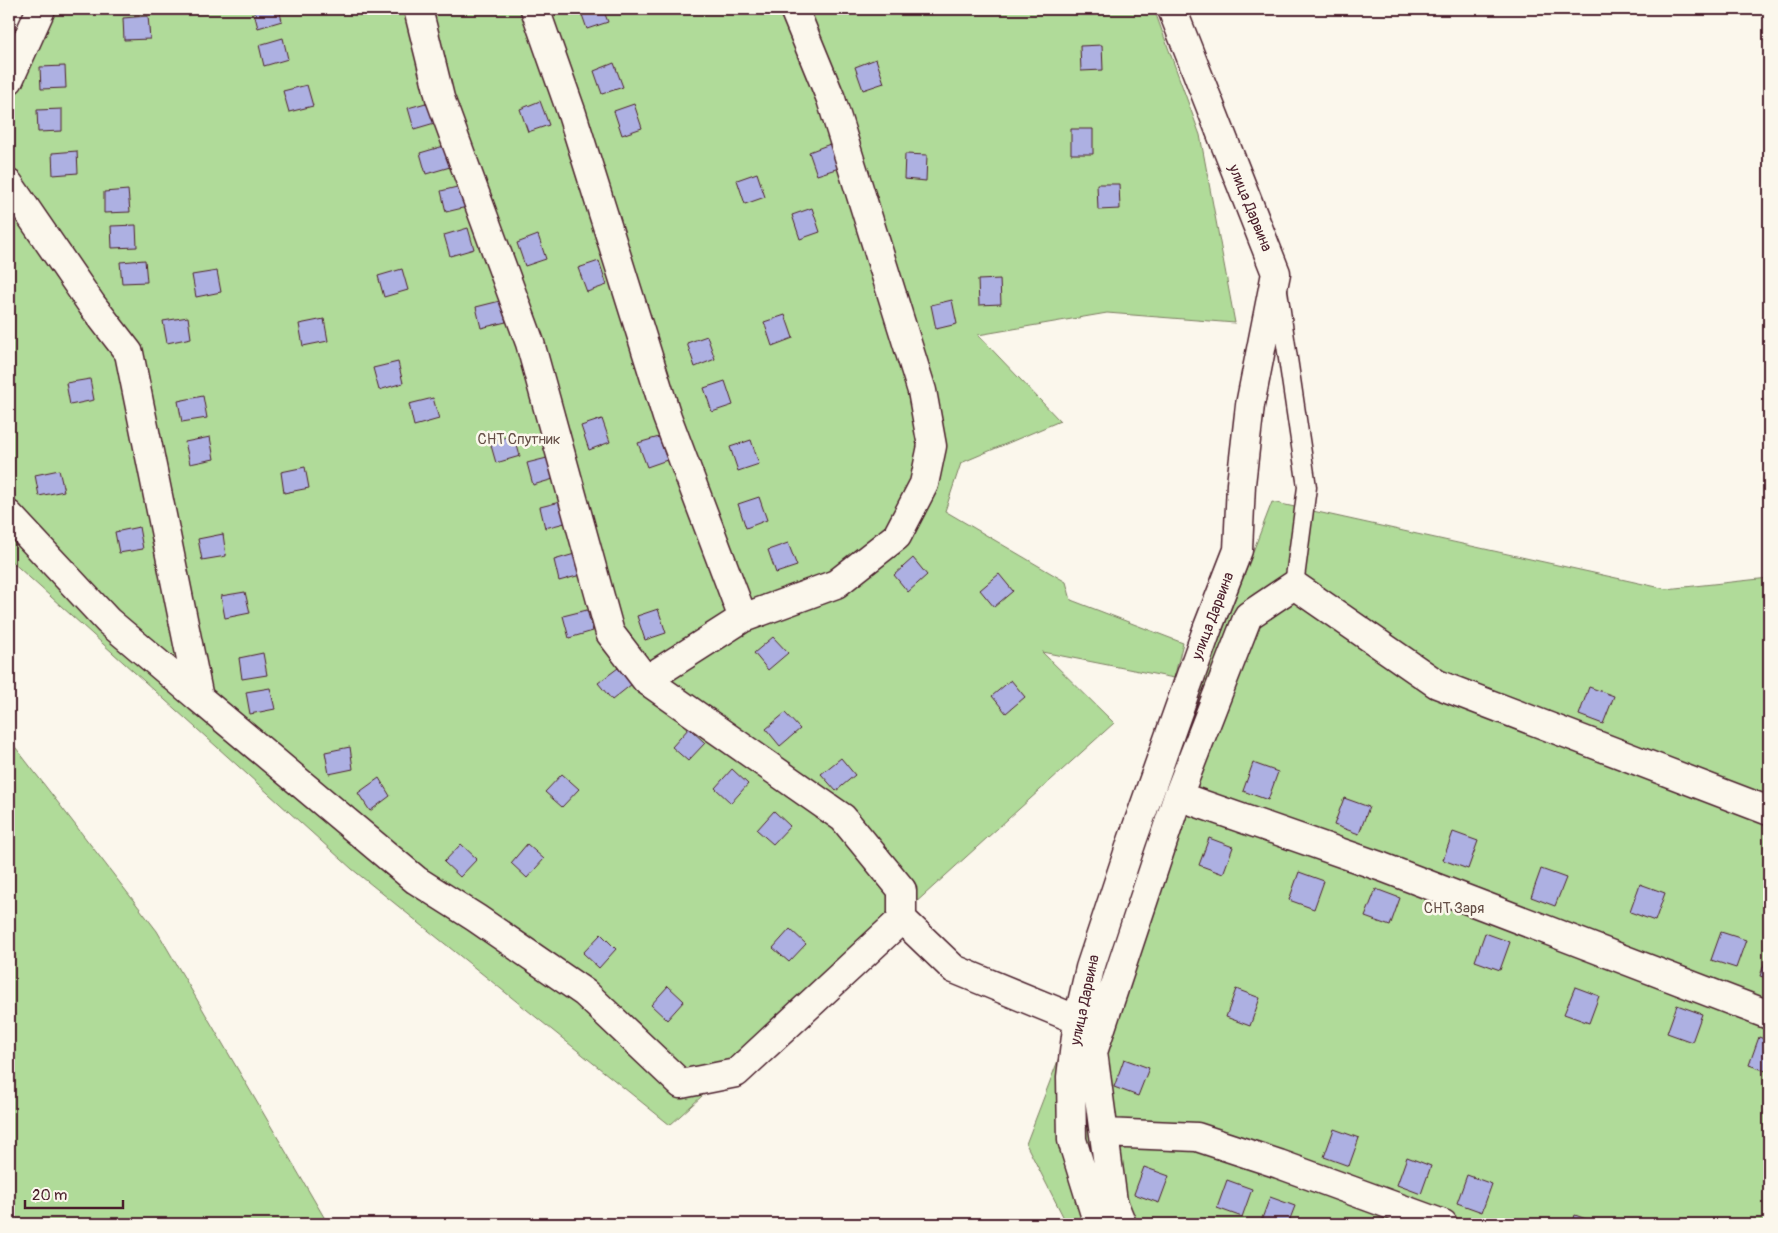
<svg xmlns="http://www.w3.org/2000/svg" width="1778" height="1233" viewBox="0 0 1778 1233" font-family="Pangolin,sans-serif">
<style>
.green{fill:#b0db99;stroke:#7d7d62}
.building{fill:#adb0e2;stroke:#4a1f2b}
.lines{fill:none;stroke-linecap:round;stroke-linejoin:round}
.service-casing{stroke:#4a1f2b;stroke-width:21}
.minor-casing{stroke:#4a1f2b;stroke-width:31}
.service{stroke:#fbf7ec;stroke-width:18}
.minor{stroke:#fbf7ec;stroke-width:28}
.labels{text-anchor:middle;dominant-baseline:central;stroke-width:5;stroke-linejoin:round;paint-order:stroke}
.street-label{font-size:15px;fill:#4a1f2b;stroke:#fbf7ec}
.park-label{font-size:15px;fill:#644e46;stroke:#fbf7ec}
</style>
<rect width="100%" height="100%" fill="#fbf7ec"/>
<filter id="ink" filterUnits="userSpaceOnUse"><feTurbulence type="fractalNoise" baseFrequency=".02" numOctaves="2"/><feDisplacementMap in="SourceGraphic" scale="10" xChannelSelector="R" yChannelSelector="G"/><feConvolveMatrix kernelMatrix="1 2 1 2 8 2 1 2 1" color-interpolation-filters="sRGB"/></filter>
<g filter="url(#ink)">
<path class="green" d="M28,9H1154L1200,135L1235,323L1107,313L978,335L1060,421L961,463L945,511L1066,582L1071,600L1183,643L1174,678L1042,652L1114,723L670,1125L352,869L9,559V52Z
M1272,502L1666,589L1769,578V1224H1067L1026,1144Z
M9,739L157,931L328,1224H9Z"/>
<path class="building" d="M253,9H279L282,21L258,28Z
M580,9H603L608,22L587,29Z
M148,16L150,39L124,40L123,18Z
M283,38L288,59L264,66L259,45Z
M1102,45L1103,70L1081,71L1080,46Z
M876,59L884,83L863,90L855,67Z
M614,63L623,87L602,94L594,71Z
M65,66L66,88L41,89L40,67Z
M307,85L313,106L289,112L283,91Z
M433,101L438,122L414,129L408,108Z
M540,101L549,125L528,132L520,109Z
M634,104L642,128L622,135L614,111Z
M62,109V131L38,132L37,110Z
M1071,129H1093V154H1071Z
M830,144L839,168L817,175L809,152Z
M444,146L450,167L426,174L420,153Z
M77,151L78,173L53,175L52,153Z
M905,154L927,155L926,181L904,179Z
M757,173L765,197L745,204L737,180Z
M1097,184H1119L1120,209L1098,210Z
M465,185L471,206L446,212L441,191Z
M128,190L130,212L104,213V192Z
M812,208L820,232L800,239L792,215Z
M136,225L137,247L112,248L111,226Z
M468,228L474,249L450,256L444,235Z
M538,235L546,259L525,266L517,243Z
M145,260L147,282L122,283L120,262Z
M599,261L607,285L587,292L578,268Z
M402,269L408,290L384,297L378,276Z
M217,271L221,292L196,297L192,275Z
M1000,279L1001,304L979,305L978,280Z
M952,300L957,324L936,329L931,305Z
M500,301L506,322L481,328L476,307Z
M785,315L793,338L772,346L764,322Z
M188,317L191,338L167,343L163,321Z
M324,319L328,341L303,346L299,324Z
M707,336L715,359L695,367L687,343Z
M398,362L403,383L379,390L373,368Z
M90,379L94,400L70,405L66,383Z
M725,381L733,405L712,412L704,388Z
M203,396L207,418L182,422L178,401Z
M433,398L439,419L414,426L409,404Z
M602,419L610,442L589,450L581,426Z
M514,435L520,456L496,463L490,442Z
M210,437L214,459L190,464L185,442Z
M659,437L667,460L647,467L638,443Z
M751,440L759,464L738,471L730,447Z
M551,457L557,478L533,485L527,463Z
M305,467L309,488L284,493L281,472Z
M59,470L64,491L39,496L35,475Z
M759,497L767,520L746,528L738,504Z
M564,501L569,522L545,528L540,507Z
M139,527L143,549L119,553L115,532Z
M223,534L226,556L202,560L198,539Z
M788,543L797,566L776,573L768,550Z
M578,553L584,574L559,581L554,560Z
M913,558L927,575L908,592L894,575Z
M999,574L1013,591L994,607L980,590Z
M245,592L250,613L225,618L221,596Z
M658,609L666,633L645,640L637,616Z
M587,610L593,631L569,638L563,616Z
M773,637L788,653L768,670L754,653Z
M263,653L267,675L242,679L239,658Z
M618,668L632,684L612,700L598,683Z
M1011,680L1025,697L1006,713L992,696Z
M1589,687L1614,696L1603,724L1579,715Z
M270,688L275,709L250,714L246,692Z
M785,713L800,729L780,746L766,729Z
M689,728L705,743L688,761L672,747Z
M350,747L353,769L329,774L325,752Z
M841,758L855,775L836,791L821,774Z
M1253,763L1278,772L1268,800L1243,791Z
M732,769L748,784L731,803L715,788Z
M562,774L579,789L562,807L545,792Z
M379,778L390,796L370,811L358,793Z
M1344,798L1369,807L1359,834L1334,825Z
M774,811L790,826L773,844L757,830Z
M1453,832L1478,841L1468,869L1443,860Z
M1209,838L1233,847L1223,874L1199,865Z
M461,844L477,859L460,877L444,862Z
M527,844L544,859L527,878L511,863Z
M1541,869L1566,878L1555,906L1531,897Z
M1299,872L1324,881L1314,909L1289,900Z
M1640,884L1665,893L1655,921L1630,912Z
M1376,889L1400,898L1390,926L1365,917Z
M790,929L806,944L789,962L773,948Z
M1721,932L1746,940L1736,968L1711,960Z
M1485,933L1510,942L1500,970L1475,961Z
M601,934L616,949L599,968L583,953Z
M1769,950V979L1760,976Z
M668,986L684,1001L667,1020L651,1005Z
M1575,987L1599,996L1589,1023L1564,1014Z
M1236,989L1260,998L1250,1026L1226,1017Z
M1677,1005L1702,1014L1692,1042L1667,1033Z
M1759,1037L1769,1041V1072L1749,1065Z
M1124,1059L1149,1068L1138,1096L1114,1087Z
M1334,1129L1359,1138L1349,1166L1324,1157Z
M1407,1157L1431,1166L1421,1194L1397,1185Z
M1144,1167L1169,1176L1159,1203L1134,1194Z
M1467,1175L1492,1184L1482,1212L1457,1203Z
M1227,1180L1252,1189L1242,1217L1217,1208Z
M1270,1197L1295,1206L1288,1224H1260Z
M1575,1215L1600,1224H1572Z"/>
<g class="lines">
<defs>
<path id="service" d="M1278,291L1307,487L1294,585"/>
<path id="minor" d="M535,9L572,114L667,417L743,618
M9,80L41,9
M9,184L92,305L129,353L199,698L416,880L476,918L585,993L681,1084L736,1073L902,919V890L843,818L646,680L610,633L530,343L440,98L418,9
M9,515L108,621L199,698
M646,680L743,618L836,584L897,536L924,484L932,446L922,391L831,99L794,9
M1178,796L1382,867L1769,1015
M902,919L954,969L1078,1020
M1104,1133L1197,1137L1279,1164L1443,1224
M1098,1224L1072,1140L1071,1077L1078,1020L1090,968L1132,841L1208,627L1238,550L1241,484L1250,405L1276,273L1172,9
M1122,1224L1113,1202L1093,1052L1178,796L1248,616L1294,585L1437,684L1769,811"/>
</defs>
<use href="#service" class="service-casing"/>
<use href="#minor" class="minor-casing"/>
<use href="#service" class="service"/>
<use href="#minor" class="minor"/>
</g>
</g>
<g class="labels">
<g class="street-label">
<text transform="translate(1250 208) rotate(68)">улица Дарвина</text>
<text transform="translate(1213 616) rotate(-69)">улица Дарвина</text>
<text transform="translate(1085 1000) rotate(-78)">улица Дарвина</text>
</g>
<g class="park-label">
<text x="519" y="439">СНТ Спутник</text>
<text x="1454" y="908">СНТ Заря</text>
</g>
</g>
<rect width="1778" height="1233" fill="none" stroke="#fbf7ec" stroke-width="30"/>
<rect x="15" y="15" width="1748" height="1203" fill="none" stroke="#4a1f2b" stroke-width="2" filter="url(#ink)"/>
<path d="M25 1200v8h98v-8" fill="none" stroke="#4a1f2b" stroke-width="2.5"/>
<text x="32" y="1200" font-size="15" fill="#4a1f2b" stroke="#fbf7ec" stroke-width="4" paint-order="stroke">20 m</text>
</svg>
